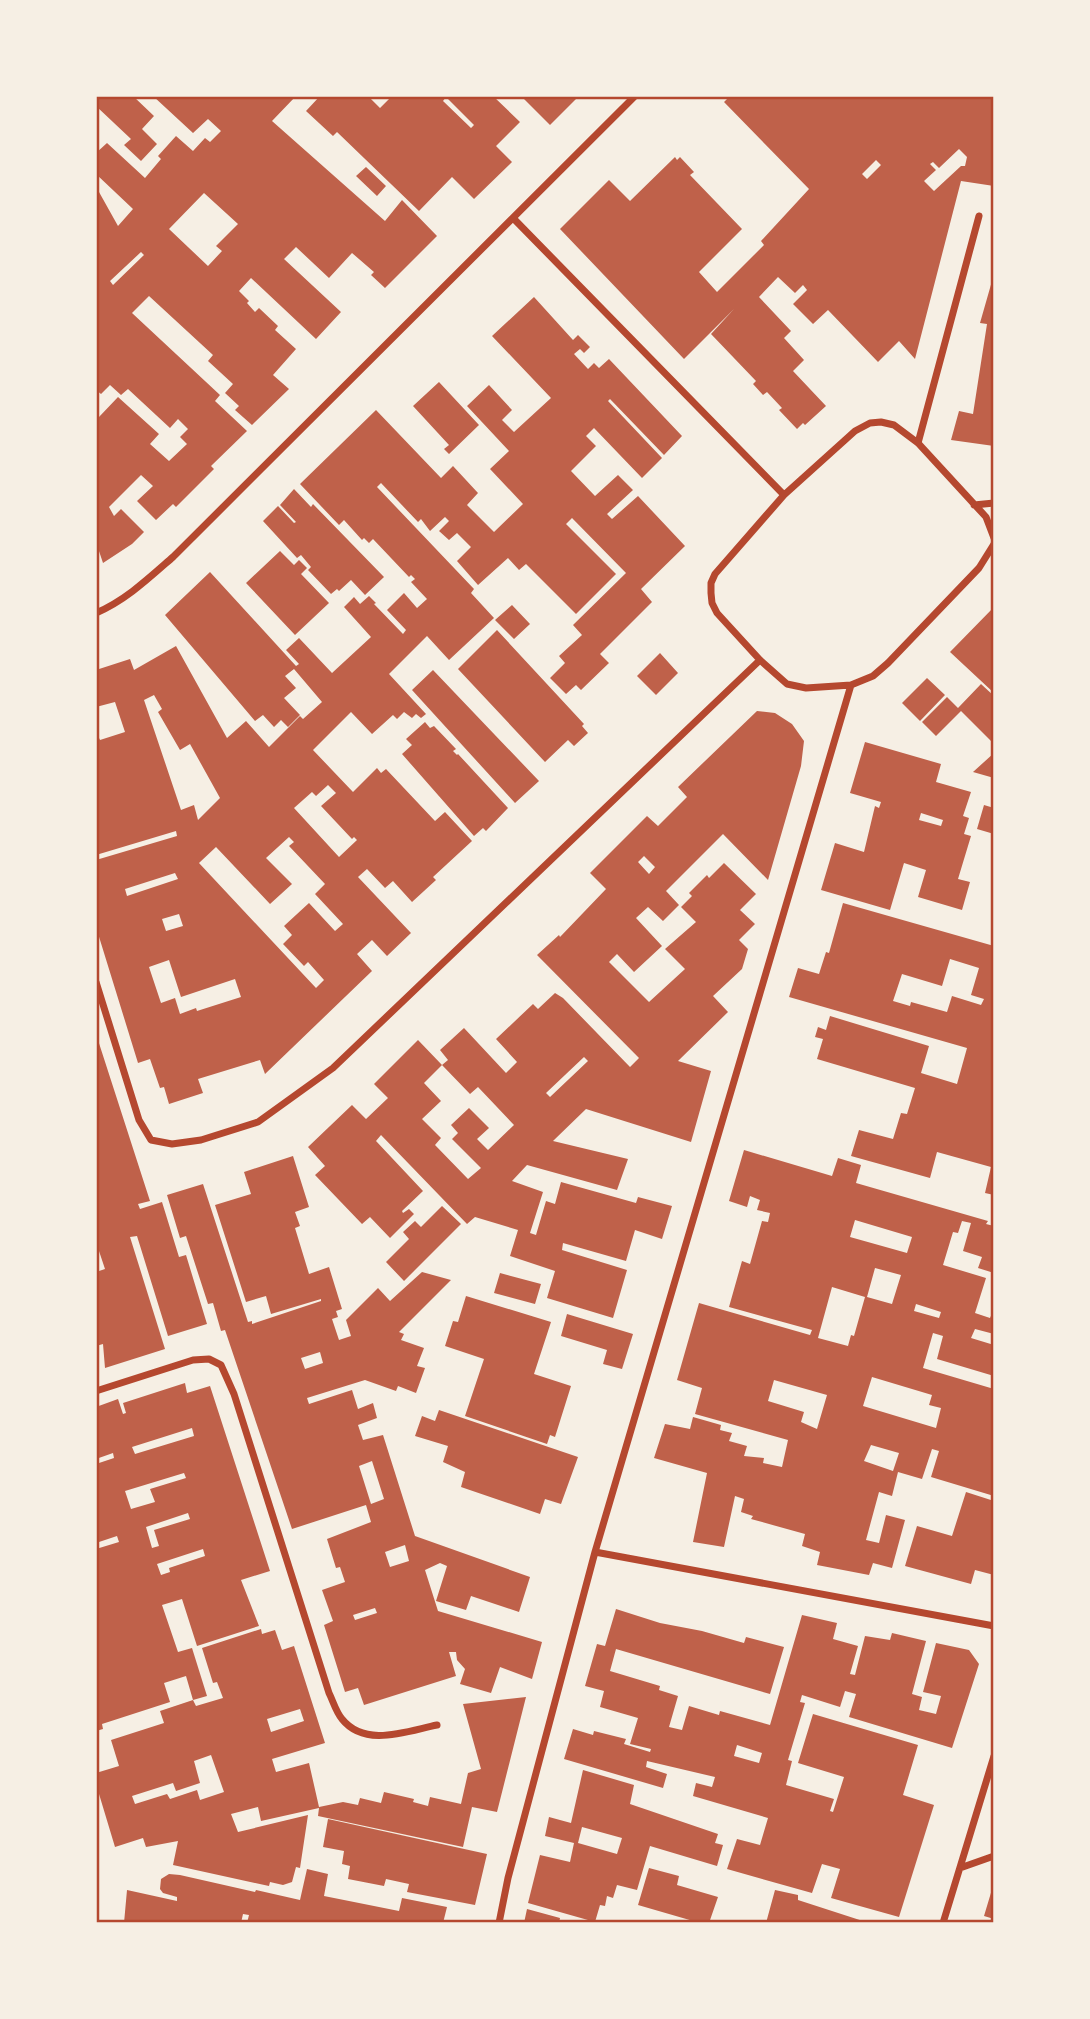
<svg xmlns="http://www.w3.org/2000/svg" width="1090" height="2019" viewBox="0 0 1090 2019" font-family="'Crimson Pro',serif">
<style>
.building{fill:#bf614a;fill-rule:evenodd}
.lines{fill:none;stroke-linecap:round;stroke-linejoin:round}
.minor{stroke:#b5482f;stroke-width:7}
.neatline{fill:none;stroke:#b5482f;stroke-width:2.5}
</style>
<rect width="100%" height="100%" fill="#f6efe4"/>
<path class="building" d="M96,96H133L154,116L142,129L157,144L141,161L124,145L131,139L96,106Z
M153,96H296L272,121L385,221L402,200L437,236L385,288L371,275L374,272L352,253L329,278L296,247L284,259L341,312L316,339L251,278L239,291L249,301L247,303L255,312L259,308L278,326L275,330L296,349L273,375L289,389L252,425L235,410L239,406L225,393L233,384L208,361L213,355L149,296L132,313L220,395L215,401L247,431L211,466L214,469L176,507L173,504L156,520L137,501L153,486L141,475L109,507L114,516L121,509L144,532L132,544L103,563L96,542V415L99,417L118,397L159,434L150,444L169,461L187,444L180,437L188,429L178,419L170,428L128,389L121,395L110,385L101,394L96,390V194L99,192L118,226L133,209L96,174V153L107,143L145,178L161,159L158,156L176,136L193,151L205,138L210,142L221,131L208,119L193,133ZM204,193L238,224L216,246L222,251L208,266L169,229ZM141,252L144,255L113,285L110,281Z
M320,96H368L380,108L392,96H493L520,122L496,146L512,162L474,199L452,177L419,211L337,132L333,136L306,111ZM446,97L474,125L471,128L443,101Z
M521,96H579L550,125Z
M730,96H994V186L961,181L915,359L899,341L878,362L828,310L813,324L793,304L807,290L803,285L795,293L778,277L759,297L791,331L784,338L804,360L793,371L826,406L805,425L803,423L797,429L779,410L782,408L767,392L763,395L753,384L756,381L711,334L734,309L684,359L560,229L609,180L630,201L675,157L677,160L680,157L694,172L690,175L742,229L699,272L717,292L764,245L761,241L809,189L724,102ZM959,149L967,157L965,166H961L934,191L924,181L936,170L930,164L933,162L939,168ZM876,160L881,165L867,179L862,174Z
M366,167L386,186L377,196L356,176Z
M992,281L994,446L951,440L959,411L973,414L987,324L980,323Z
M534,297L573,340L578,335L590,347L584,353L580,349L574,354L588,369L594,363L599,368L609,359L682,436L664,455L610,399L608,401L662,458L642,478L594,428L586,436L596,446L571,471L595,496L618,475L633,490L607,514L612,519L638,496L685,546L641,589L652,602L600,654L609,663L581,690L576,685L566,694L550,678L565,663L559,656L582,635L573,625L626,573L572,518L566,524L616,574L576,614L526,564L519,570L508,558L478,585L457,561L471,547L457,533L449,540L439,531L449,521L445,517L430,531L421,519L418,522L381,483L377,487L474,589L471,593L494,618L449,660L427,636L389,674L426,714L421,718L416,714L412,718L404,712L397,719L393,715L372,734L351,712L313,750L353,792L377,768L381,773L386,769L435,821L445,812L472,841L433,877L436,880L412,902L393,881L385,888L367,869L358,877L411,933L387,956L372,940L357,954L372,971L265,1074L260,1060L198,1079L203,1093L169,1104L164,1087L160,1088L150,1059L138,1063L96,927V860L177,836L176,831L96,855V732L100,740L125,732L115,702L96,707V670L130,659L134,670L176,646L227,738L246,721L269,747L300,716L303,719L322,702L294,669L285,676L296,688L284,698L300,715L288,727L281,720L274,727L263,715L255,721L165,615L210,572L296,666L299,664L286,650L299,638L332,673L371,637L344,607L354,597L360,604L369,596L376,603L374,604L403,634L406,630L387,610L404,593L417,608L427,599L411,582L415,579L411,575L409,577L373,539L369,543L364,538L362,540L344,520L339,525L300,484L376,410L441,478L453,466L478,493L467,505L494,532L523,504L490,469L509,451L467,406L489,385L512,410L502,420L514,432L551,398L492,336ZM154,695L162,709L158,712L180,750L190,744L220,798L198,820L194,805L181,810L144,700ZM328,785L336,793L321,806L352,839L354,837L357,840L339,857L294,808L312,792L316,796ZM289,837L294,842L289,846L325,884L315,894L343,924L335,931L309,903L284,926L292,935L283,944L304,966L308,962L324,980L316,988L199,863L216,847L270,904L292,884L266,858ZM175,873L178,879L127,896L125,889ZM179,914L183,926L166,931L162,919ZM169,960L181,997L235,979L241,997L197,1011L196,1008L180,1014L175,998L161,1003L149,967Z
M439,382L479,425L449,454L444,449L449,445L413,406Z
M294,489L311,507L313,504L384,577L365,595L351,580L339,591L337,589L331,594L308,570L311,567L301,555L297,558L263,521L278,506L294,523L296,522L280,505Z
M280,551L294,565L299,560L307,568L301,574L329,603L295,635L246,583Z
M512,605L530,624L514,639L495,620Z
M994,607V693L950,652Z
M497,630L584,724L582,726L588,733L574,746L568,740L545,762L458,669Z
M660,653L678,673L656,695L637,676Z
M433,670L539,781L515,803L412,690Z
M927,678L945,695L920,721L902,703Z
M981,684L994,696V744L961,711L936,736L922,722L947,697L958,708Z
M757,711L775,713L792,724L804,741L801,766L768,880L723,834L666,891L679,905L663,921L648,907L636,918L662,946L634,972L617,954L609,962L649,1002L685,969L665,949L696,922L681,907L692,896L689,893L707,875L709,878L724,863L756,894L740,910L755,924L739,940L748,949L742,969L713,996L728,1012L678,1061L711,1071L691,1142L586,1109L553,1141L628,1159L617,1190L527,1165L512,1181L543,1192L530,1233L536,1235L546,1201L555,1204L561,1182L636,1203L638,1197L672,1206L662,1239L635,1230L626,1261L563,1243L562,1250L627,1270L613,1318L547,1298L555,1271L510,1256L518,1230L475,1217L467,1224L381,1135L376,1141L423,1191L402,1211L403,1213L409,1209L414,1214L390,1238L370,1217L362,1224L315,1175L325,1166L308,1147L352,1105L366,1119L388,1098L374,1084L418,1040L442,1065L424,1083L441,1101L422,1119L441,1138L435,1145L468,1179L481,1168L452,1139L458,1133L451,1125L469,1108L489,1128L477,1139L488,1150L514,1125L478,1087L470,1094L442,1065L448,1060L440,1050L464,1028L506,1073L517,1062L496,1039L533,1004L538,1009L555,993L563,998L630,1067L639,1058L537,955L559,935L560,937L606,889L590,873L647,816L658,826L687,797L678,787ZM644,856L655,867L649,874L638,862ZM584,1057L588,1061L550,1097L546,1093Z
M425,722L430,728L434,726L456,749L453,751L457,755L458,754L508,808L486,831L483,828L474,836L402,754L412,745L406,739Z
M865,742L941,764L936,782L971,792L963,816L969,818L964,834L971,836L958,879L970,882L962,910L918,897L926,870L904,863L890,910L821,890L835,843L864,852L875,806L879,808L881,802L850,793ZM921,813L943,820L941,826L919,820Z
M994,753V778L973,772Z
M984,805L994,808V834L977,829Z
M843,903L994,946V1124L992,1131L994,1132V1195L985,1193L991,1167L937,1152L930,1178L851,1156L859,1130L893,1139L901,1113L907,1114L915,1088L817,1059L823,1039L815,1037L818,1027L826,1030L830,1016L929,1046L921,1073L957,1084L967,1048L789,997L798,968L819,974L826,952L829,953ZM950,959L979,968L971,995L984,999L981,1005L952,996L947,1012L911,1002L910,1006L893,1001L902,974L942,986Z
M97,1037L150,1201L138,1204L140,1209L162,1202L179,1257L186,1255L207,1324L168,1336L137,1236L130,1237L165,1349L105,1368L103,1344L96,1346V1272L105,1269L99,1251L96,1252Z
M744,1150L832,1176L838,1158L861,1165L856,1183L988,1221L986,1224L994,1226V1273L978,1268L982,1257L963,1251L971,1223L962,1221L958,1233L953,1232L943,1265L986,1278L975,1313L990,1318L994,1309V1334L975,1329L971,1338L994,1345V1376L937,1359L943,1336L933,1333L923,1368L994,1389V1496L931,1477L939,1451L932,1449L922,1479L898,1472L892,1496L879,1492L866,1540L879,1543L886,1515L905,1520L892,1568L873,1563L869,1575L817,1565L820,1552L802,1546L805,1534L751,1519L753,1516L741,1512L744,1499L735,1496L724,1547L693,1542L707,1473L654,1458L665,1424L690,1429L693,1417L721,1425L720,1430L732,1433L729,1441L747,1446L744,1456L764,1458L763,1463L782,1467L788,1440L695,1414L702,1388L677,1380L699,1303L810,1335L812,1330L729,1307L742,1261L750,1264L762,1221L768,1222L770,1213L757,1210L760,1200L750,1196L747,1207L729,1201ZM855,1220L912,1237L907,1253L850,1237ZM875,1268L901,1275L892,1304L867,1297ZM832,1287L865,1297L854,1336L851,1335L848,1346L818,1338ZM916,1304L941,1312L939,1318L914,1311ZM872,1377L932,1395L929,1405L941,1408L936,1428L863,1406ZM774,1380L827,1395L817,1429L801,1422L804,1412L768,1401ZM871,1445L899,1453L893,1471L864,1461Z
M293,1156L309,1207L295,1212L300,1226L295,1228L309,1274L329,1267L342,1309L336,1311L338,1317L332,1319L339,1340L351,1336L346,1320L378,1288L390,1301L422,1272L451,1280L399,1332L404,1334L401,1340L424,1348L417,1366L425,1368L416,1393L398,1386L396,1391L365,1380L307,1398L309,1404L352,1390L358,1409L373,1403L377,1418L358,1425L363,1440L383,1435L415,1536L530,1577L519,1612L471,1596L466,1610L436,1601L447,1566L440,1563L425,1570L438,1611L542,1642L532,1679L500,1667L491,1693L460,1684L465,1669L457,1660L456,1652H449L456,1676L364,1705L358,1688L345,1692L324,1625L333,1621L322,1590L345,1582L340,1567L336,1568L327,1539L371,1522L366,1505L292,1529L225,1330L221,1331L213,1303L208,1304L186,1236L180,1238L167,1195L203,1184L248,1322L252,1321V1324L321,1301V1299L271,1314L266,1296L246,1302L215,1205L251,1194L244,1172ZM320,1352L323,1363L305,1369L301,1358ZM372,1461L384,1499L371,1504L359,1466ZM405,1545L409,1561L390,1567L385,1552ZM375,1608L377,1613L355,1620L353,1615Z
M442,1206L461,1224L404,1281L386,1262L409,1239L403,1232L415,1221L421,1227Z
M500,1273L541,1284L535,1304L494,1293Z
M466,1296L551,1322L534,1374L571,1386L555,1437L550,1435L547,1444L465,1416L484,1359L445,1346L453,1321L458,1322Z
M567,1314L633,1334L622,1369L603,1364L607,1350L561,1336Z
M185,1383L187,1393L210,1386L270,1571L241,1580L259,1626L197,1646L182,1599L162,1605L178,1652L192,1648L207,1696L193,1700L196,1706L223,1698L217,1682L213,1683L202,1648L261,1629L262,1634L275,1630L282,1650L294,1646L325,1743L272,1759L276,1772L309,1763L319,1807L343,1802L358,1805L360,1798L381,1803L384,1792L414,1799L413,1802L428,1806L430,1797L461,1804L468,1773L481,1769L463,1704L526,1697L497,1812L472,1807L463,1847L318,1816L319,1808L261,1821L258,1807L231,1814L238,1832L308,1815L300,1868L296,1867L292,1882L283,1885L270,1882L269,1886L173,1865L178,1841L146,1847L143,1838L115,1847L96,1784V1773L119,1766L111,1740L164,1723L160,1711L193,1700L186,1676L164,1683L170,1702L102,1724L103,1729L96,1731V1549L119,1542L117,1536L96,1543V1464L114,1458L113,1453L96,1459V1407L118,1399L123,1414L126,1413L123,1403ZM192,1428L194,1436L135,1454L132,1447ZM184,1473L186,1478L150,1489L155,1502L131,1509L125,1491ZM188,1513L190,1519L154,1530L159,1546L152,1548L146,1527ZM203,1549L205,1556L169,1568L170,1572L161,1575L157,1564ZM300,1709L304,1721L271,1732L267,1719ZM211,1755L224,1792L200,1800L197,1790L170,1799L167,1794L135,1804L132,1796L173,1783L176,1791L200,1783L194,1761Z
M439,1410L578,1457L561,1504L545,1499L540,1514L461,1487L465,1472L443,1462L448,1446L415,1436L422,1416L435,1421Z
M966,1492L994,1501V1575L975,1570L971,1584L905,1566L917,1526L952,1536Z
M616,1609L660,1623L702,1631L744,1643L746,1637L784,1647L770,1694L616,1649L610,1671L660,1686L659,1690L678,1696L669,1727L682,1730L689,1706L719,1715L720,1711L770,1725L802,1615L837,1623L833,1639L858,1646L850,1674L855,1675L865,1636L890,1640L892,1633L926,1641L912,1694L922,1697L919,1710L936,1714L941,1696L923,1692L936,1643L969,1650L979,1664L952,1748L849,1717L856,1694L845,1691L840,1707L802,1695L800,1702L805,1703L788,1760L792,1761L786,1785L834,1799L830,1811L833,1812L844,1777L798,1763L813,1714L918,1745L903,1795L934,1805L899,1917L831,1898L840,1869L822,1864L812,1893L727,1869L737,1839L760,1845L768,1818L693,1796L696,1783L712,1787L715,1777L647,1761L646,1767L667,1774L663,1788L564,1759L573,1729L593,1735L594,1731L626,1739L624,1744L650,1752L651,1749L630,1744L638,1718L600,1707L604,1691L585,1686L597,1644L605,1646ZM737,1745L762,1753L759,1763L734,1756Z
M583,1770L634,1785L630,1804L718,1834L715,1843L723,1845L717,1866L650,1846L637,1890L617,1885L613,1898L607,1896L605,1906L600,1905L595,1922L528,1903L540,1855L570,1862L574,1843L545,1836L549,1817L571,1823ZM582,1827L622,1838L617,1854L578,1843Z
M328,1819L487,1854L475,1905L407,1892L409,1884L386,1879L384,1886L348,1879L350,1866L342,1864L344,1851L323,1847Z
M649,1868L679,1876L677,1885L718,1897L709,1923H700L638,1905Z
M307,1869L328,1874L324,1896L399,1911L402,1898L447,1907L443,1923H247L249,1915L243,1914L241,1923H124L127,1890L177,1901V1897L163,1893L160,1889L161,1879L169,1874L180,1875L255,1892L256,1890L300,1900Z
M993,1886H994V1919L984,1916Z
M775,1890L798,1895V1900L869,1923H766Z
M527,1909L560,1918L559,1923H524Z"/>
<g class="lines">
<path class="minor" d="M514,219L784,495
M918,443L979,216
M974,505L994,503
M994,538L986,517L918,443L894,425L881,422L870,423L855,431L784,495L715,574L711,583V593L712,603L717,613L760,660L787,684L806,688L851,685L873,676L888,663L979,568L994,544
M96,613C126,600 149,578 173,557L635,96
M96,982L139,1120L151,1140L172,1144L201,1140L258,1122L333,1068L760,660
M96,1391L193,1360L209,1359L221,1365L234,1394L329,1693C333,1701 336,1712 342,1719C365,1748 407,1731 437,1725
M595,1552L994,1626
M960,1868L994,1856
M499,1923L508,1878L595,1552L851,685
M943,1923L994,1756"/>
</g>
<rect width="1090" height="2019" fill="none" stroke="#f6efe4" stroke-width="196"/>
<rect x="98" y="98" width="894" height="1823" class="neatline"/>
</svg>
